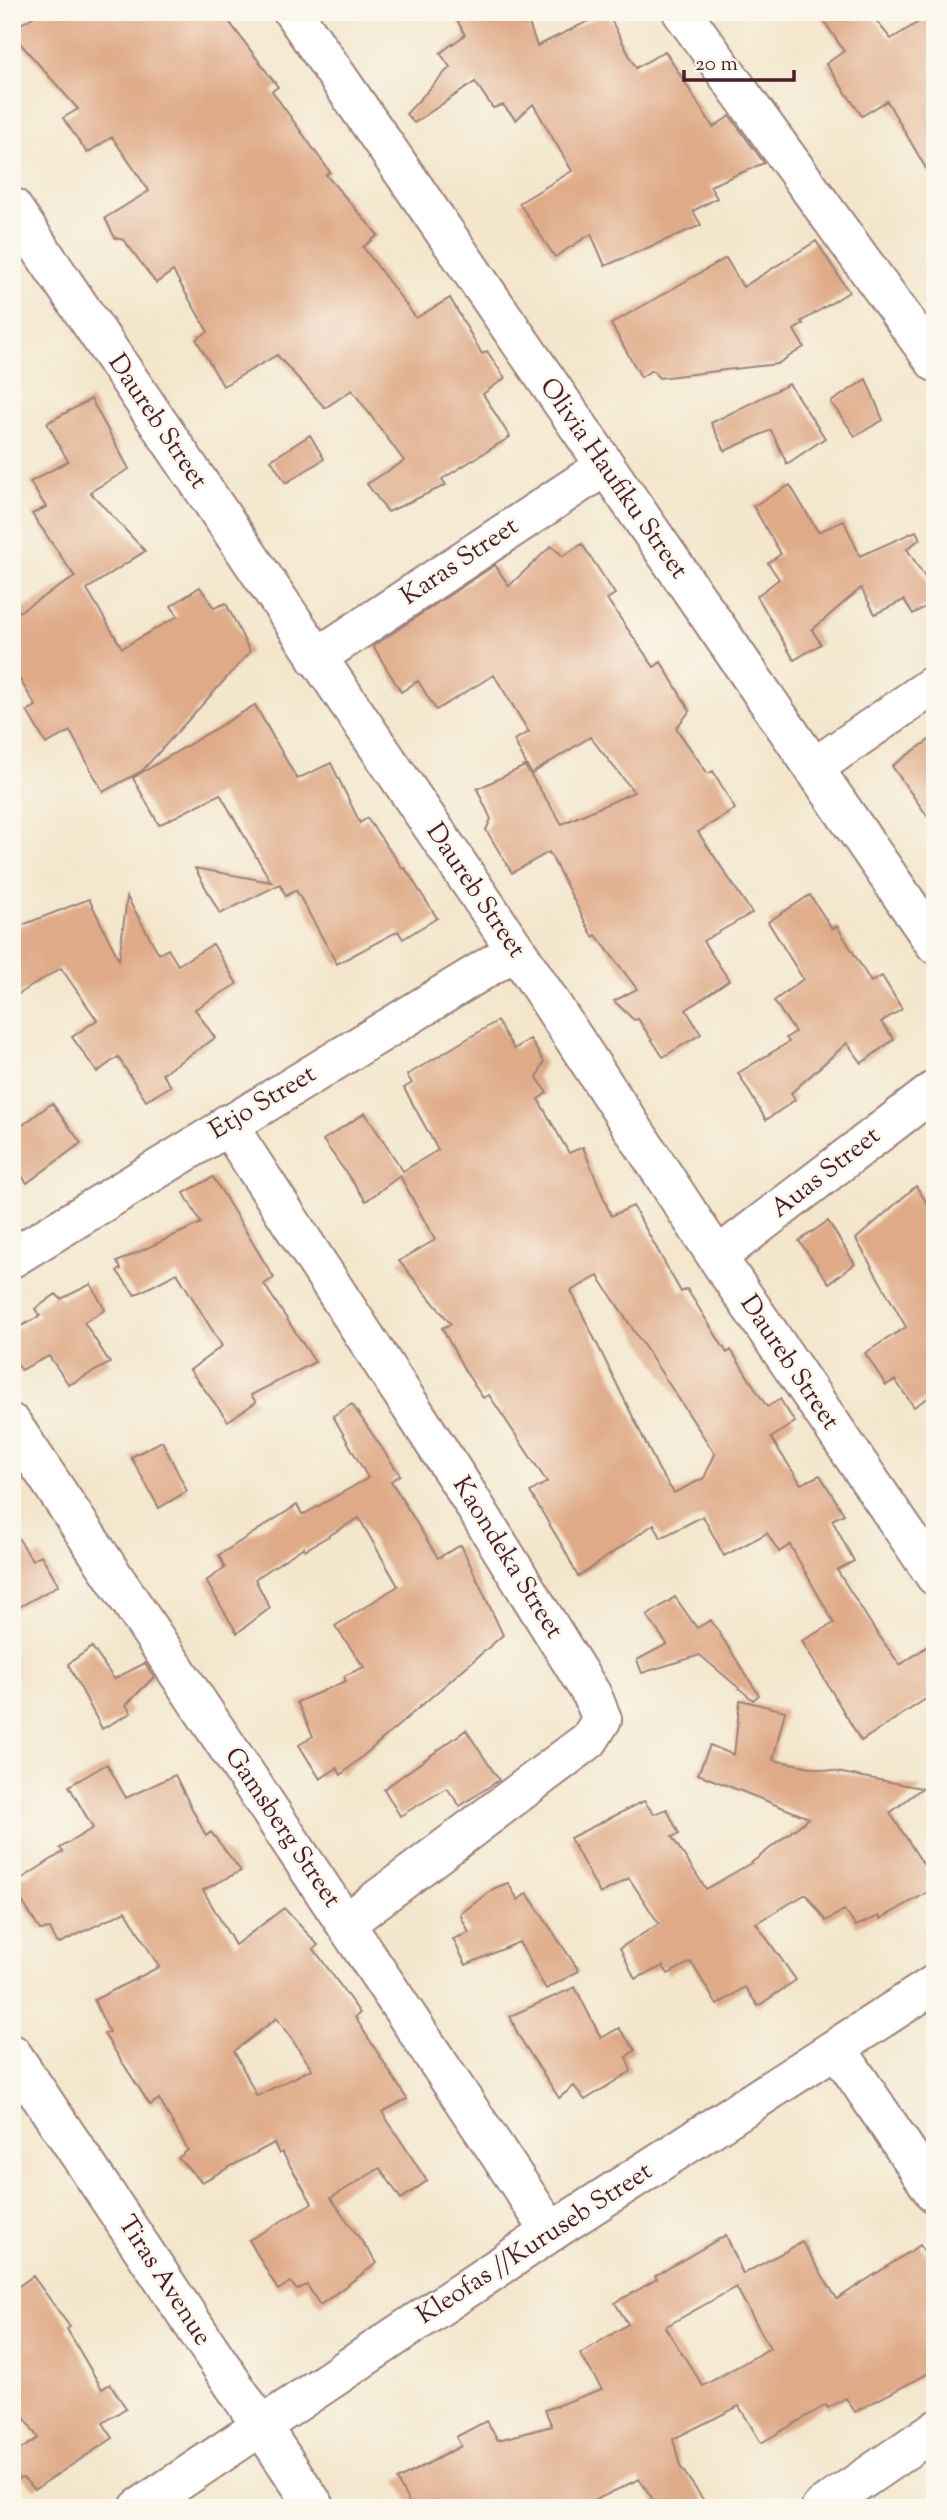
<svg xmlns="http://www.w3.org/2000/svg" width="947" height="2520" viewBox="0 0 947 2520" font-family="'Sorts Mill Goudy',serif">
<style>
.building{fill:#dfaa88;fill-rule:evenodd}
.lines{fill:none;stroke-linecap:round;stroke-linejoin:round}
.minor-casing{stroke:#9e827c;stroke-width:42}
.tertiary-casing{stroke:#9e827c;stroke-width:42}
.minor{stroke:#fff;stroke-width:38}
.tertiary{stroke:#fff;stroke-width:38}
.labels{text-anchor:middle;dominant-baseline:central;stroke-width:5;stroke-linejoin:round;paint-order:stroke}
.street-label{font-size:26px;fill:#4a1f2b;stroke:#fbf7ec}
</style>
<rect width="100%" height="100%" fill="#fbf7ec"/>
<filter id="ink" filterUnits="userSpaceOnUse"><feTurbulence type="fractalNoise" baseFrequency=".0143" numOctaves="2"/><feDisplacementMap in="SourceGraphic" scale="14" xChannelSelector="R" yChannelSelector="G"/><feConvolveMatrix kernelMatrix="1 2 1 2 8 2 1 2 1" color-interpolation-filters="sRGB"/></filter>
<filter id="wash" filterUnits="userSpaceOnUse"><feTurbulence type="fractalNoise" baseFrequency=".00686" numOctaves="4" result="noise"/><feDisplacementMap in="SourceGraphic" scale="28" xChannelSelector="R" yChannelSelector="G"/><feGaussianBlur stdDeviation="1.57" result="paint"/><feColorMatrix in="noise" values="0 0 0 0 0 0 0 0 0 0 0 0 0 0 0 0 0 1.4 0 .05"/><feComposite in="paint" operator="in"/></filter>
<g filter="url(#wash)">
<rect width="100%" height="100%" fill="#f3e6cc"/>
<g id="blocks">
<path class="building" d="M42,12H222L278,87L272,91L330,172L326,175L378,235L363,247L416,318L450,298L482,354L487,351L505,378L483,394L510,437L442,479L446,485L388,512L367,484L404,461L352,390L325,408L277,355L223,386L196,339L208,332L173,271L156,283L124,240L115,238L105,218L149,191L112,137L87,153L63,118L78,109L12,34V29Z
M453,12H525L537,46L607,12L636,68L665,51L713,127L730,116L764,163L710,186L717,198L693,211L701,225L605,266L591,234L555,257L519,203L572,171L533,104L516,120L503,105L493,108L475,82L414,123L406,114L450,67L440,53L465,35Z
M818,12H869L891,39L935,12V184L887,101L862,116L826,64L844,51Z
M816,241L849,292L801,322L803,324L794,330L804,347L777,364L659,378L652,370L641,377L611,324L726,258L743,287Z
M866,379L883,420L855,436L831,402Z
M789,384L825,438L787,464L771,430L725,451L711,423Z
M91,399L129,469L90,492L145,551L87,589L122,648L178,616L171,606L200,587L214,608L226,603L250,652L142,771L103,792L70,731L46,744L27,711L36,706L12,667V616L75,577L32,514L46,507L30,482L68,461L47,423Z
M310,435L324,459L286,483L271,460Z
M790,485L818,532L844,521L860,556L916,531L920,539L907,549L935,593V601L913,614L904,600L875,614L861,588L812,630L821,644L794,660L757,596L779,579L768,563L781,554L753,506Z
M582,544L615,594L607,599L654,667L661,662L690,711L676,728L708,774L713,771L735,809L698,832L752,913L703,941L729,980L686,1010L701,1034L663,1057L638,1019L634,1020L614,1001L637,989L596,935L593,937L549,852L512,873L486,830L491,819L477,789L525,766L562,824L634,792L590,737L531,774L514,740L529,732L494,675L436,710L418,681L401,692L373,646L495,565L509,586L551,546L563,556Z
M255,705L297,779L331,763L360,823L367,818L403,869L405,868L437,918L403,939L398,931L337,964L296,890L286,896L280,884L220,914L195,868L271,882L220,794L159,825L133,778Z
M935,736V827L892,766Z
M810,895L832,929L837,926L871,982L882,976L902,1009L881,1022L894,1039L862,1063L847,1043L791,1093L795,1100L766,1120L738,1073L789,1042L786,1038L795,1032L774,1001L803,979L768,922Z
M127,897L159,954L168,949L178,965L213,944L237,984L195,1009L215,1038L162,1074L171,1086L146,1101L118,1057L97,1072L72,1037L97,1020L61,968L12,998V929L89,899L119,960Z
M497,1021L514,1049L530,1039L544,1062L537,1077L547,1093L538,1099L569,1153L583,1147L611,1216L633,1206L681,1292L687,1289L727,1353L731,1350L767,1407L780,1399L795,1422L771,1438L801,1484L820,1475L844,1514L832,1520L854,1561L837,1570L875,1630L900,1665L935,1641V1693L861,1741L802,1641L834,1623L790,1545L779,1552L767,1533L724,1556L703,1516L661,1538L654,1524L578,1577L563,1547L530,1492L547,1482L489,1395L483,1398L465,1371L442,1328L451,1324L399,1261L435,1240L400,1176L366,1201L323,1140L365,1113L403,1171L438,1150L404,1088L412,1083L407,1075ZM598,1276L715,1454L704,1478L674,1493L659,1470L571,1291Z
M52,1103L81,1143L27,1183L12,1162V1133Z
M213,1177L274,1278L264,1284L315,1362L251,1395L256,1402L228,1421L190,1370L222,1346L177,1273L135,1295L117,1271L121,1269L117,1262L201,1223L184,1193Z
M916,1186L935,1216V1393L914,1407L895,1380L886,1385L865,1353L906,1327L856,1239Z
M828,1221L855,1264L829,1283L799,1241Z
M91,1284L105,1310L84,1322L110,1363L69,1385L49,1356L21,1370L12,1354V1331L40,1316L35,1309L56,1294L61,1299Z
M352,1404L400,1475L391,1481L438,1558L461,1545L503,1635L341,1775L337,1768L320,1779L299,1745L313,1736L297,1702L346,1681L344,1676L364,1667L335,1626L398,1586L359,1518L305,1550L304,1547L255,1579L270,1608L237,1633L206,1581L225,1568L219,1555L297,1505L302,1514L306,1513L368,1478L333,1416Z
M162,1441L187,1491L159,1508L131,1457Z
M12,1528L32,1560L41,1555L59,1585L12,1611Z
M675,1597L697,1628L711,1620L759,1695L753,1700L700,1655L642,1673L637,1660L667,1644L647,1616Z
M92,1647L114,1679L145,1663L154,1677L126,1705L131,1713L102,1729L68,1664Z
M740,1700L785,1711L773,1760L922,1788L890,1813L935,1882V1888L880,1919L879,1916L856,1926L844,1910L826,1921L806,1894L756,1923L796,1980L758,2006L745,1987L717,2005L691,1962L668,1974L663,1966L635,1979L620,1948L659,1924L629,1878L600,1894L570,1838L644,1801L654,1814L667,1809L679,1834L672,1837L706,1889L751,1863L809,1818L698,1774L710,1745L734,1755Z
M466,1730L499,1780L460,1806L447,1788L400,1816L384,1789Z
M107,1764L126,1798L175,1775L206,1836L211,1832L241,1871L203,1890L235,1945L284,1908L318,1945L314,1949L360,2013L355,2017L407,2099L382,2112L427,2181L401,2199L380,2168L331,2198L377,2263L320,2305L307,2285L297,2290L290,2282L278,2290L249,2240L312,2203L282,2152L279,2154L274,2143L202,2182L178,2158L188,2150L159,2099L150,2105L104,2034L109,2032L94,2000L159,1967L126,1911L58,1944L50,1929L40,1930L12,1885L63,1852L60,1848L93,1828L69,1786ZM277,2018L312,2069L257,2096L234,2051Z
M508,1883L518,1900L527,1893L579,1971L546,1989L519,1942L466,1965L453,1939L469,1933L460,1914L495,1888Z
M575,1987L601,2038L619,2028L635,2050L626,2057L631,2071L585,2100L574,2086L559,2098L518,2035L510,2016Z
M726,2235L743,2274L802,2242L837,2299L920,2245L935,2267V2370L855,2412L846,2398L828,2408L826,2405L761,2443L739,2406L673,2439L680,2466L709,2508H659L639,2479L579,2508H412L397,2480L461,2446L456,2437L486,2421L498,2440L552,2426L545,2410L602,2389L580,2354L628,2324L615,2303L657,2279L655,2276ZM736,2287L770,2348L703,2386L665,2327Z
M33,2276L70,2327L67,2329L102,2389L110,2384L126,2408L103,2423L113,2438L35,2489L23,2478L12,2479V2455L38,2438L12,2399V2291Z"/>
</g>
</g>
<g filter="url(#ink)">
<use href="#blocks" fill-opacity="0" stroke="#9e827c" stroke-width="2"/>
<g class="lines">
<defs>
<path id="minor" d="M293,12L935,944
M682,12L935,362
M12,207L516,950L717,1257L935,1576
M316,658L604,467
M815,767L935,684
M227,1124L461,1484L592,1695L602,1719L589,1740L346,1923
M717,1257L935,1090
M12,1258L516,950
M12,1424L551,2232
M838,2050L935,2194
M12,2054L316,2508
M821,2508L935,2430"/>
<path id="tertiary" d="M139,2508L551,2232L935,1984"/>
</defs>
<use href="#minor" class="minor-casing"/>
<use href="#tertiary" class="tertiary-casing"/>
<use href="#minor" class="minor"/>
<use href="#tertiary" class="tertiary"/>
</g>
</g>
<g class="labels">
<g class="street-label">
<text transform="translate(157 422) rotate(56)">Daureb Street</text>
<text transform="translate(613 479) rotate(55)">Olivia Haufiku Street</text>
<text transform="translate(460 562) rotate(-34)">Karas Street</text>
<text transform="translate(475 891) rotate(56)">Daureb Street</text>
<text transform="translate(263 1103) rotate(-31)">Etjo Street</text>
<text transform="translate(826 1173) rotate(-38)">Auas Street</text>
<text transform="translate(789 1363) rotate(56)">Daureb Street</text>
<text transform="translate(507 1558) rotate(58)">Kaondeka Street</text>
<text transform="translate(282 1828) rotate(56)">Gamsberg Street</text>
<text transform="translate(535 2244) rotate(-33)">Kleofas //Kuruseb Street</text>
<text transform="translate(164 2281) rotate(57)">Tiras Avenue</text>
</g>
</g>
<rect width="947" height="2520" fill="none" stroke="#fbf7ec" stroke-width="42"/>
<path d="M684 70v10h110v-10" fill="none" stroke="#4a1f2b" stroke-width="3.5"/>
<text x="695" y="70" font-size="21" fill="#4a1f2b" stroke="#fbf7ec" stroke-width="5" paint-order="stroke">20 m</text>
</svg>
